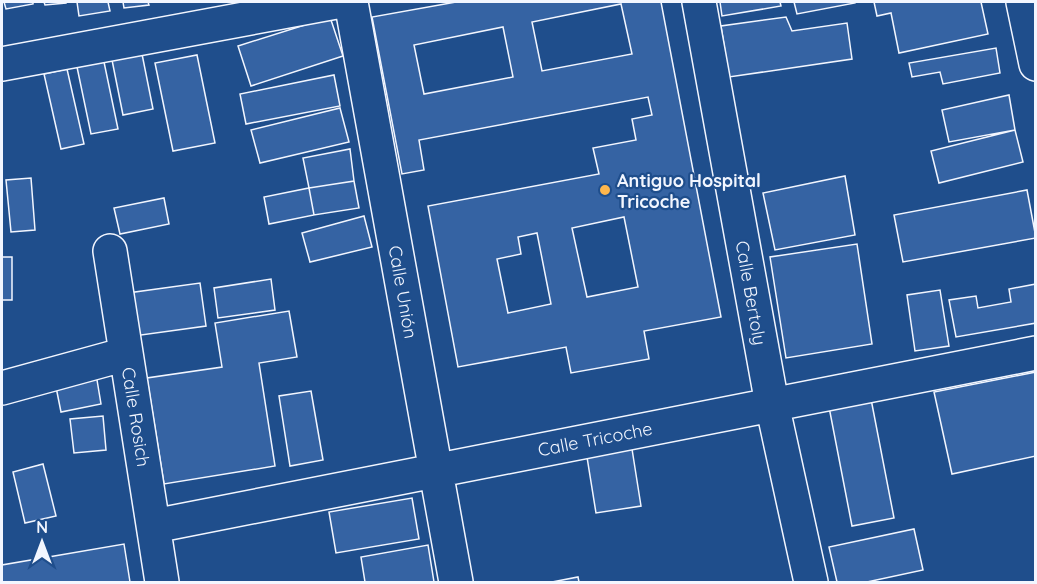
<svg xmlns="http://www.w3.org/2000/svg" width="1037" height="584" viewBox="0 0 1037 584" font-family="Quicksand,sans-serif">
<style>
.building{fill:#3563a3;stroke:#f2f6ff;stroke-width:1.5;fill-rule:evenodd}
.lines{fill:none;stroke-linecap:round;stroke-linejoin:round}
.minor-casing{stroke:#f2f6ff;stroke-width:36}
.minor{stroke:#1f4e8c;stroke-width:33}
.poi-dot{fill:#ffb74d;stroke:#1f4e8c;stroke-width:2}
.labels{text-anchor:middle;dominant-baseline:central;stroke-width:4.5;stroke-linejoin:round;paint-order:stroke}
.poi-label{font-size:18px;font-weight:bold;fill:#f2f6ff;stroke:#1f4e8c;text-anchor:start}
.street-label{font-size:18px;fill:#f2f6ff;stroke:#1f4e8c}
</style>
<rect width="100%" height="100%" fill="#1f4e8c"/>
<path class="building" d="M4,2H33V4L6,9Z
M44,2H66V3L45,5Z
M77,2H108L110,11L79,16Z
M123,2H148L149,5L124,8Z
M456,2H661L721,317L644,331L649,359L571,373L566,347L458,367L428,206L599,174L593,148L636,140L632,119L652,115L648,97L419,140L424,170L402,174L372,17ZM621,4L632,54L542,71L532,22ZM503,27L513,77L424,94L414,45ZM624,217L638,287L587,297L572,228ZM537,233L551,304L508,313L497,259L521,254L518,237Z
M720,2H780L781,6L722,16Z
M794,2H855V3L797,14Z
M874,2H981L988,34L899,53L891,13L877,16Z
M330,17L343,56L251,86L238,46Z
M786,17L792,31L847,23L852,59L729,77L721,26Z
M996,48L1000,73L943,84L940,72L912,77L909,63Z
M142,54L153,109L123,115L112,60Z
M197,55L215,143L173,151L155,63Z
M104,62L118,129L91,134L77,67Z
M67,69L84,144L61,149L44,74Z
M334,75L340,106L246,124L240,94Z
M1009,95L1015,130L949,142L942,110Z
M340,108L349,142L260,163L251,130Z
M1015,130L1023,162L939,183L931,151Z
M350,149L354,181L309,188L303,158Z
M845,176L855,235L775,250L763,193Z
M31,178L35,230L11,232L6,180Z
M354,181L359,208L314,215L309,188Z
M309,188L314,215L269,224L264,197Z
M1027,190L1036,238L903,262L894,215Z
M164,198L169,224L120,234L114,208Z
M364,216L372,247L310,262L302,233Z
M857,244L872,344L786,358L770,257Z
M2,257H12V300H2Z
M271,279L275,310L218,318L214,288Z
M200,283L206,326L134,336L128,293Z
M1036,284V323L956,337L949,300L976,296L978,308L1011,302L1009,289Z
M940,290L949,346L915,351L907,295Z
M289,311L297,357L259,363L275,466L164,484L147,378L222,367L215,323Z
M1036,372V456L952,474L934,392Z
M96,374L101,404L61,412L55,382Z
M311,391L323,460L290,466L279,396Z
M871,399L894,518L852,526L829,407Z
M103,416L106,450L74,453L70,419Z
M632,449L641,506L596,513L587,457Z
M43,464L56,516L25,523L13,472Z
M412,498L419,539L336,553L329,512Z
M914,529L923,570L867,582H837L829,547Z
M124,544L130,582H2V565Z
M428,545L434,582H365L361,557Z
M578,577L579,582H552Z"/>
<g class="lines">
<defs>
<path id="minor" d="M351,2L456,582
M699,2L772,404L811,582
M1023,2L1036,64
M2,64L336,2
M110,251L162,582
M2,388L126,354
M154,526L1036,353"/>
</defs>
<use href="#minor" class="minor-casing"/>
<use href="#minor" class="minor"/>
</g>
<circle class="poi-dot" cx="605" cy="190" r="6"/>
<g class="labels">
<g class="poi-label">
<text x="617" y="180">Antiguo Hospital<tspan x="617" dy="21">Tricoche</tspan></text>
</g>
<g class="street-label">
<text transform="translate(403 292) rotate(80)">Calle Unión</text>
<text transform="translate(751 293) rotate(80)">Calle Bertoly</text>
<text transform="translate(136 417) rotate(81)">Calle Rosich</text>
<text transform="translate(595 439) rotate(-11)">Calle Tricoche</text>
</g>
</g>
<rect width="1037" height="584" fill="none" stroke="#f2f6ff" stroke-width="6"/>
<g transform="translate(42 542)" stroke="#1f4e8c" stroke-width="4.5" paint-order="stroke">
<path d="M0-4.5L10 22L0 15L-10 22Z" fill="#f2f6ff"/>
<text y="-9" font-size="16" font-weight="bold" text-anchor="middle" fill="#f2f6ff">N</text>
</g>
</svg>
